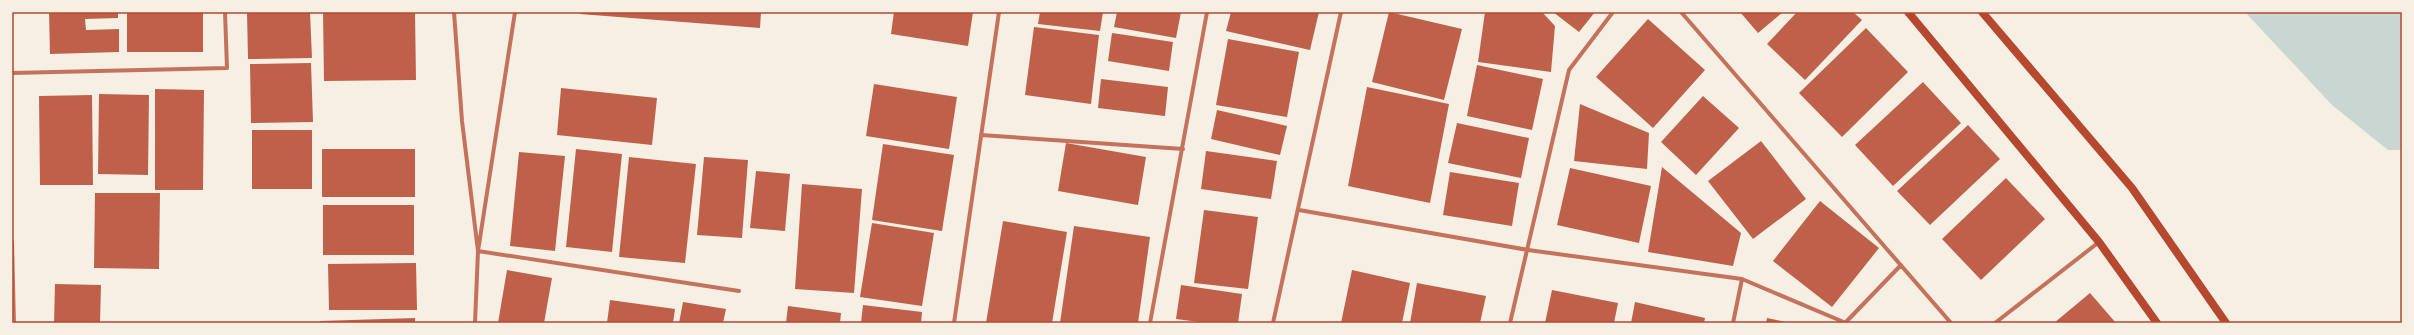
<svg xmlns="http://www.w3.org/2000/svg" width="2414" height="335" viewBox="0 0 2414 335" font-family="'Archivo Narrow',sans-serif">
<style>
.water{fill:#c9d6d2}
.building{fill:#bf614a}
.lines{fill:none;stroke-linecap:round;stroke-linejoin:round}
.minor{stroke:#c5725c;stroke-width:4}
.secondary{stroke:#b5482f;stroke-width:8}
.neatline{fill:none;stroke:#b5482f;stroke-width:1.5}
</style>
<rect width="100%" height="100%" fill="#f6efe4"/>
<path class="water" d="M2245,12H2402V150H2388L2332,105Z"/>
<path class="building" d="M49,12H118V18L85,19L86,30L119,29V52L50,54Z
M127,12H203V52H127Z
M247,12H310L312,58L248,59Z
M323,12H415L416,80L324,81Z
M580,12H761L760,28L580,14Z
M894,12H973L968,46L891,34Z
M1040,12H1103L1100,31L1038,24Z
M1117,12H1181L1176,38L1114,27Z
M1231,12H1319L1310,50L1226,31Z
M1389,12L1462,29L1444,100L1372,82Z
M1485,12H1542L1555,26L1551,72L1478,62Z
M1553,12H1595L1579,32Z
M1740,12H1783L1758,33Z
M1797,12H1853L1862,20L1805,80L1767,44Z
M1648,19L1705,70L1653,128L1596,77Z
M1034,27L1099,35L1091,104L1025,95Z
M1866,28L1908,72L1842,137L1799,93Z
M1112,33L1173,42L1169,71L1108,61Z
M1228,39L1299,52L1287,117L1216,105Z
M311,63L313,122L251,123L250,64Z
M1477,65L1543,79L1532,130L1467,116Z
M1101,79L1168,87L1165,116L1098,108Z
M1923,82L1961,123L1893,186L1855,145Z
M874,84L957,97L949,149L866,136Z
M1367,87L1449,104L1430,203L1348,186Z
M561,88L657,98L652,145L557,135Z
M155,89L204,90L203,190H155Z
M99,94L149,95L148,175L98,174Z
M92,95L93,185H40L39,96Z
M1703,96L1739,128L1696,175L1661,142Z
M1580,104L1649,133L1647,169L1574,161Z
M1217,110L1287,126L1280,155L1211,139Z
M1457,123L1529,138L1521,178L1448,163Z
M1968,125L2000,159L1930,225L1897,191Z
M252,130H312V189H252Z
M1761,141L1806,199L1753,239L1708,181Z
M1066,143L1146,157L1138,205L1058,191Z
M883,144L954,155L942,231L872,220Z
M322,149H415V197H322Z
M576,149L622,154L612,252L566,247Z
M1206,151L1277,161L1271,199L1201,189Z
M519,152L565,156L555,251L510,246Z
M629,157L696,164L685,263L619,257Z
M704,157L748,160L742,238L697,235Z
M1662,167L1741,233L1733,266L1648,252Z
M1570,168L1651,186L1639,243L1557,225Z
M756,171L790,174L785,231L750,228Z
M1450,172L1519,183L1512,226L1443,215Z
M2006,178L2045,219L1981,280L1942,239Z
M802,184L862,189L854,293L795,289Z
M95,193H160L159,269L94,268Z
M1820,201L1879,248L1832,307L1773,261Z
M323,205H414V255H323Z
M1204,210L1258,217L1248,289L1194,283Z
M1003,221L1067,232L1052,323H986Z
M872,223L934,233L922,306L860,297Z
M1074,226L1150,237L1138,323H1060Z
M416,263L417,310H329L328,264Z
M507,270L552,278L544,323H498Z
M1352,270L1410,283L1402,323H1341Z
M1417,283L1486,296L1480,323H1410Z
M55,284L101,285L100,323H54Z
M1181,285L1242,294L1238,323H1207L1176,319Z
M1552,290L1618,303L1614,323H1545Z
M2090,293L2116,323H2054Z
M610,300L675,309L673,323H607Z
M683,302L726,309L723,323H679Z
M1635,302L1705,318L1704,323H1631Z
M863,305L922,312L921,323H861Z
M788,306L841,313L840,323H786Z
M415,318V323H320V321Z
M1767,318L1786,322V323H1766Z"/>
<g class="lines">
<path class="minor" d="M454,12L462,121L478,251L739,291
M1681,12L1951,323
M12,73L227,68L225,12
M981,135L1183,149
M1299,210L1528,250L1742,279L1846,323
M12,242L14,323
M1846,322L1901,265
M475,323L478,251L515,12
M954,323L999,12
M1150,323L1207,12
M1273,323L1341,12
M1510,323L1569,70L1613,12
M1733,323L1742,279
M1995,323L2099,242"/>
<path class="secondary" d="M1908,12L2099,242L2157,323
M1982,12L2132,188L2226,323"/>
</g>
<rect width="2414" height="335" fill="none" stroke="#f6efe4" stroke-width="26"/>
<rect x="13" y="13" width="2388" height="309" class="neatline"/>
</svg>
